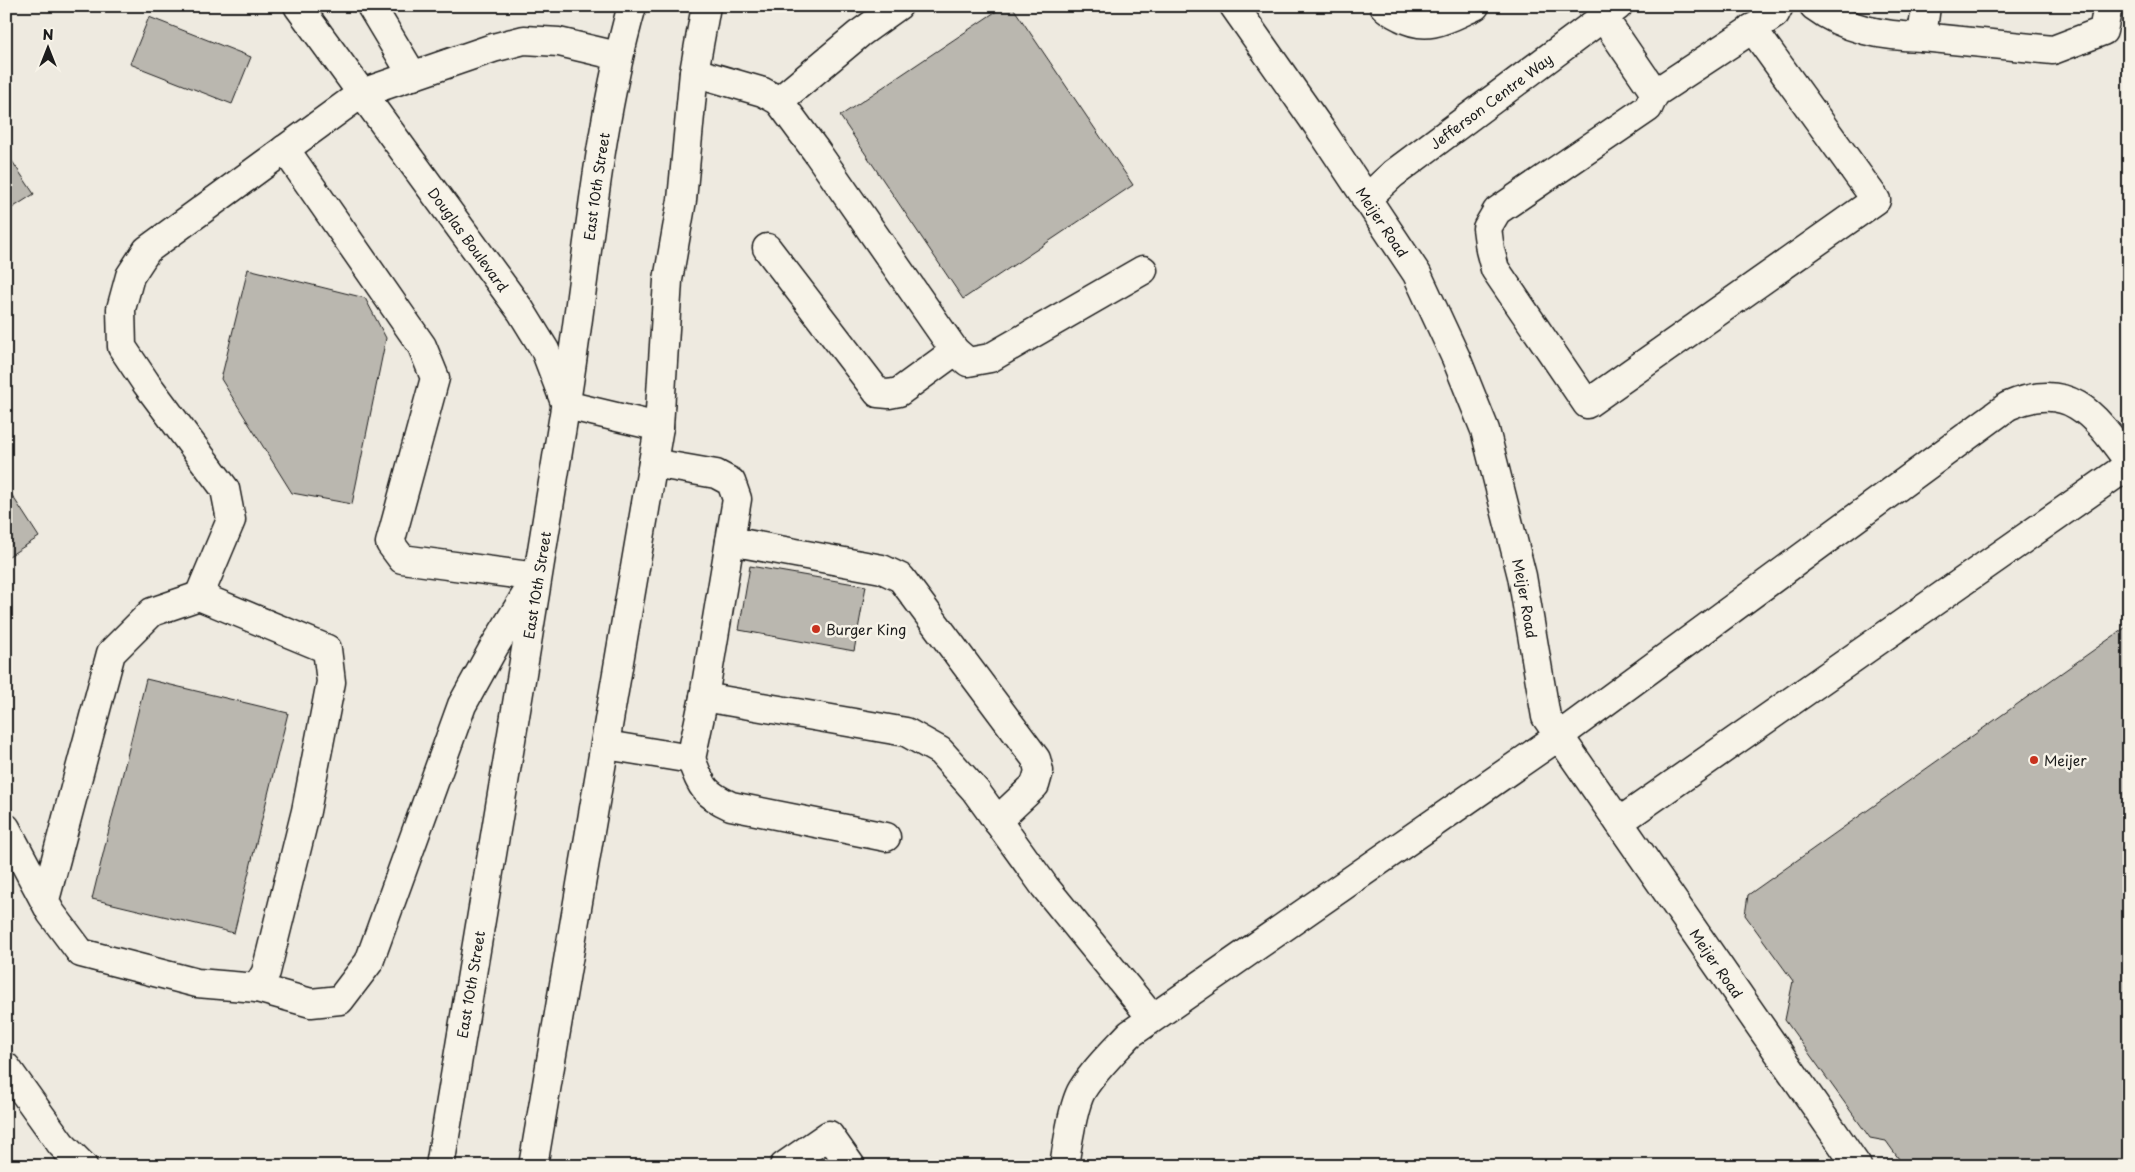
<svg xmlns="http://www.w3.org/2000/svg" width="2135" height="1172" viewBox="0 0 2135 1172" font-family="'Playpen Sans',sans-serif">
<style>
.building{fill:#bab7af;stroke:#1c1c1c}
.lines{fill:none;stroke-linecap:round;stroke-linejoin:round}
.minor-casing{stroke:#1c1c1c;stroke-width:31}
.major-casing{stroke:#1c1c1c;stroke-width:31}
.minor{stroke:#f7f3e8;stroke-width:28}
.major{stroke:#f7f3e8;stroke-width:28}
.poi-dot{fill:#c8321e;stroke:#f7f3e8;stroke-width:2}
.labels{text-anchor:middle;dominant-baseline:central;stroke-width:5;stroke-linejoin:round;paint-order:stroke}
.street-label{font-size:14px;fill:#1c1c1c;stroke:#f7f3e8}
.poi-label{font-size:14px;fill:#1c1c1c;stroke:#f7f3e8;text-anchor:start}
</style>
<rect width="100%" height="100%" fill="#eeeae0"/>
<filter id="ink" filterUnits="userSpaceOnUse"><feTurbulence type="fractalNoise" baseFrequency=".02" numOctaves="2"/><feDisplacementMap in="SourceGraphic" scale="10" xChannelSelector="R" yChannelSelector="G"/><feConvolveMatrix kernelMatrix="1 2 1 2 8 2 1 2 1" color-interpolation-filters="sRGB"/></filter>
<g filter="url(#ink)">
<path class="building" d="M1004,6H1012L1133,185L963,299L840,116Z
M149,17L251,57L232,104L130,64Z
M6,152L34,194L6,212Z
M248,269L365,298L386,338L352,504L292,493L221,379Z
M6,486L39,537L6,558Z
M750,566L866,586L854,651L739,630Z
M2129,625V1166H1904L1886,1141L1870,1138L1785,1020L1793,981L1745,915L1748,895Z
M146,679L288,713L234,933L92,899Z"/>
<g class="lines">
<defs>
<g id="minor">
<path id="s1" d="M298,6L521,311L545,350L566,405L659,427"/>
<path d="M371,6L413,76"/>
<path id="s2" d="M1234,6L1323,133L1417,274L1456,358L1485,430L1522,576L1546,717L1857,1166"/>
<path d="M1384,6C1389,11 1395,14 1401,17C1429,32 1448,18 1475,6"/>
<path d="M1814,6C1846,30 1883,36 1922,37L1926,6"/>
<path d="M1603,17L1655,93L1775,14L1779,6"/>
<path d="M1922,37L2053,50L2103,31L2108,6"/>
<path d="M694,72L763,92L779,101L816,151L955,351L968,362L990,358L1143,270"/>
<path d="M1655,93L1648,108L1497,211L1487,228L1490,250L1495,269L1587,404L1876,200L1752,28"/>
<path d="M779,101L859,34L898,6"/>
<path id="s3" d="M1366,199L1393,174L1618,6"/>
<path d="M767,248L878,393L889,394L899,392L955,351"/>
<path d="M730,541L882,569L901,578L1036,759L1039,771L1035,785L997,821"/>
<path d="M704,697L906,732L940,751L975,790L1045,887L1152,1018"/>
<path d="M606,745L691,759L704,697L737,499L731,482L716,474L653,463"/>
<path d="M691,759C702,787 703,793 731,806L886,837"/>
<path d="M1619,822L2129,465"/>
<path d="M6,828L51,913L81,953L197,983L257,988L266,972L306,811L331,682L327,649L199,596L231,520L225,489L146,383L122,347L121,309L130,276L147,250L362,93L493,48L524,40L559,42L618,56"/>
<path d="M45,900L111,653L152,612L199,596"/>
<path d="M257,988L311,1003L340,1000L369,962L462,705L494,647L537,577L402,559L390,543L435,378L422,346L285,149"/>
<path d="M784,1166L829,1135L851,1166"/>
<path d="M1064,1166C1067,1147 1073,1105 1082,1090C1095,1069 1113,1052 1130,1034L1559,736L2008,406C2071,379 2095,416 2129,462"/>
</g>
<g id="major">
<path d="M6,1067L61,1144L83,1166"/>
<path id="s4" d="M440,1166C482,913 525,661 565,408C587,274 595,137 632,6"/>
<path d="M533,1166L659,427L668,280L682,200L694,72L706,6"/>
</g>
</defs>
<use href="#minor" class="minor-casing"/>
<use href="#major" class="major-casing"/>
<use href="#minor" class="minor"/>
<use href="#major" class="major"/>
</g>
</g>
<g class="poi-dot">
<circle cx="816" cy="629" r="5"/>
<circle cx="2034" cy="760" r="5"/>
</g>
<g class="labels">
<g class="street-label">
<text stroke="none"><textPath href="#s3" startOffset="159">Jefferson Centre Way</textPath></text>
<text stroke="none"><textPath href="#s4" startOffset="992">East 10th Street</textPath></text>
<text stroke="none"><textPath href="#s2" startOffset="262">Meijer Road</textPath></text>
<text stroke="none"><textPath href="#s1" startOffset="289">Douglas Boulevard</textPath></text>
<text stroke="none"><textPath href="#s4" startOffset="589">East 10th Street</textPath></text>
<text stroke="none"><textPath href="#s2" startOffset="668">Meijer Road</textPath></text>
<text stroke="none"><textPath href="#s2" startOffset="1088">Meijer Road</textPath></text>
<text stroke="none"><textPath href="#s4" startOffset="184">East 10th Street</textPath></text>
</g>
<g class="poi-label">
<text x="826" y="629">Burger King</text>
<text x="2044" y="760">Meijer</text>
</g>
</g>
<rect width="2135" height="1172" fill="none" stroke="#f7f3e8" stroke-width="25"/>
<rect x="12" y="12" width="2110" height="1147" fill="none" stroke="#1c1c1c" stroke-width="2" filter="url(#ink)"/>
<g transform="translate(48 48)" stroke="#f7f3e8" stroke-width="4" paint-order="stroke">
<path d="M0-4L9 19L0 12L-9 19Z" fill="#1c1c1c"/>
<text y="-8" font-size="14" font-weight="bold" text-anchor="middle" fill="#1c1c1c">N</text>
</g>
</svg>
